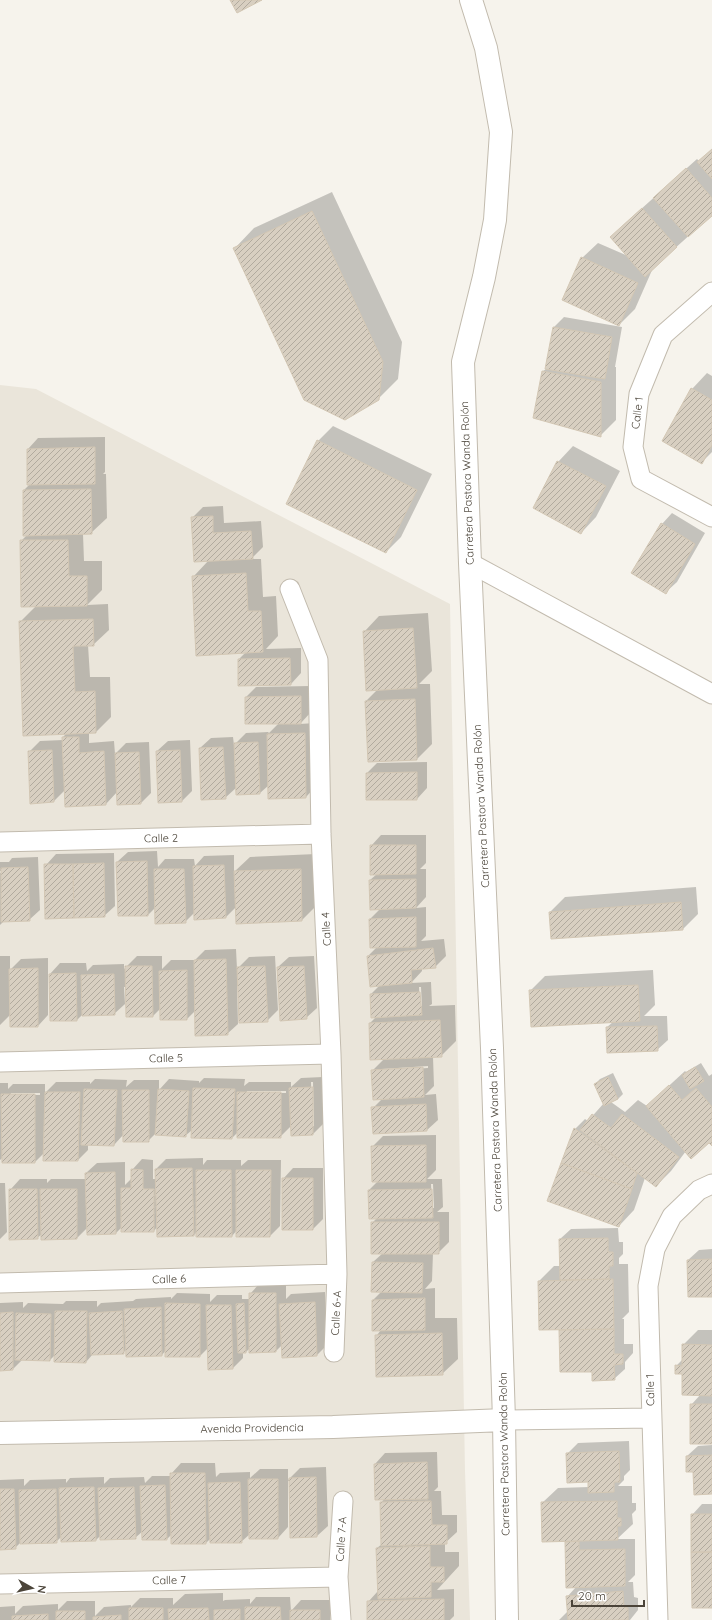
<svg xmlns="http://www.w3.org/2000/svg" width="712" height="1620" viewBox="0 0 712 1620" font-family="Quicksand,sans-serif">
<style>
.residential{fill:#eae5da}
.shadow{fill:#0003;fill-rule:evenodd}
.building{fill:url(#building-hatch);stroke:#d3c7b4}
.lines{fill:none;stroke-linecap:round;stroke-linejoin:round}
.minor-casing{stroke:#c2bbae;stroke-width:21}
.tertiary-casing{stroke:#c2bbae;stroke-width:24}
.minor{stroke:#fff;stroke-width:19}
.tertiary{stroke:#fff;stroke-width:22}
.labels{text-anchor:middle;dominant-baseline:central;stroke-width:4;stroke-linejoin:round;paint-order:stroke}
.street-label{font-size:11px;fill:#4b4439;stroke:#fff}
</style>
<defs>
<pattern id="building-hatch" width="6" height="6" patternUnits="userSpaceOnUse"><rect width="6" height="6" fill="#d8cfc1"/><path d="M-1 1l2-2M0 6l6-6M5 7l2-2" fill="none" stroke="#b1aa9e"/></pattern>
</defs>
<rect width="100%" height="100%" fill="#f6f3ec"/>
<path class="residential" d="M0,385L36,389L450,604L465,1471L470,1620H0Z"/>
<path class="shadow" d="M712,149V215L653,268L635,309L619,325L582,258L598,243L628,256L621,227L697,159L699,161Z
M332,192L402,342L398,379L378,399L235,248L254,228Z
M564,317L622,327L615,367H616V420L600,436L543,371L546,369L554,327Z
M707,373L712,376V452L702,462L692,389Z
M333,426L432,474L401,537L386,552L318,441Z
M105,437V472L103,474H106L107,518L91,533L83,534L84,561H102V590L87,605L108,604L109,630L93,645H88L90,677H110L111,717L96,732L89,733V743L114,741L115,754L126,743L149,742L151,793L141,803L117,792L106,804L65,790L54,801L29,752L40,741L63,740V737L67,733L20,622L36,606L21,541L27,535L24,490L30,484H28V449L38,438Z
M573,446L620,471L596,517L581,533L558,462Z
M223,506L224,523L261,521L263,547L251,559H261L263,597L276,596L278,636L266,649L301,648V673L291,684L239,659L246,652L193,577L209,560L192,518L203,507Z
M672,513L705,533L677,582L666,592L662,524Z
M428,613L432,671L419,684H430L432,744L417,759L369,761L366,701L378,689L364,632L379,616Z
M311,686V712L300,724L315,723L316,786L306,797L269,785L260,793L237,787L225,798L200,748L211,738L233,737L234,745L246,733L268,732L269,733L279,723L246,697L256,687Z
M190,740L192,791L182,801L157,751L168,741Z
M427,762V788L417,799L367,773L377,763Z
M381,835H426V863L420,869H426V897L416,908L426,907V936L421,941L444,939L446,956L435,967L422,968V971L411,983L431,982L432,1004L429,1006L455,1005L456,1041L441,1056L433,1057L434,1086L425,1095L436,1094L438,1120L427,1130L374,1133L373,1108L382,1099L372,1071L385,1058L370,1023L376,1017L371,994L380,985L368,956L377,947L370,919L381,908L370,880L377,874L371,846ZM419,987H421L422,1006H420ZM428,1066V1068L382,1071V1069Z
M157,851L158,867L165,859H194L195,866L204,856L234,855V872L250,857L316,854L317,905L302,920L236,907L225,918L195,912L185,922L156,907L148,915L117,862L128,852Z
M114,853L115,906L104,916L46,865L56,854Z
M38,857L40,910L29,920L4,921L0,925V873H4V871H0V862H9L12,858Z
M696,887L698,914L683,929L550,912L565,897Z
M236,949L237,969L249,957L275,956L278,1010L267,1021L239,986H237L238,1024L227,1034L196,1010L187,1019H161V1008L153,1016L126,987H124L125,1004L114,1014L82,1015L77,1020H51L50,974L60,963H86L87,971L93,965L124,964V969L137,956H162V969L171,960H195L205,950Z
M0,956H10V970L21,959L48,958V1015L38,1026L11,1014L0,1025Z
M314,956L317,1008L306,1018L278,967L289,957Z
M653,970L655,1005L644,1016H667L668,1040L657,1050L607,1027L613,1022L530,991L545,976Z
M701,1063L709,1076L712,1074V1145L709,1142L686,1151L671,1171L656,1186L645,1178L634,1210L619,1226L575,1129L585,1119L588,1121L604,1103L595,1084L600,1079L613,1073L623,1094L618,1099L611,1102L625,1112L638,1100L647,1106L685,1071L686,1072Z
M323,1077V1124L313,1134L291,1126L280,1137L238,1132L232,1138L192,1137V1130L185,1136L155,1134L148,1141L123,1135L114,1145L88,1144V1150L78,1160L44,1153L35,1162L3,1157L0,1160V1083H8V1089L13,1084H45V1093L56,1082H90V1084L95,1079L127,1080L126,1087L134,1080H159V1090L169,1079L199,1081V1083L204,1078L245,1079L244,1086L249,1082H291V1087L301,1078ZM311,1082H313L314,1126H312ZM247,1091H286V1093H247ZM11,1093H40V1095H11Z
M436,1135V1170L427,1179H442L443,1207L437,1212H449V1242L438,1253H433L432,1281L425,1289L435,1288V1318H457L458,1359L442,1374L377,1376V1335L381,1330L373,1300L382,1291L373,1262L383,1253L372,1223L377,1218L369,1190L378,1181L372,1147L383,1136ZM431,1184H433L434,1208H432Z
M203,1158V1165L207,1160H241V1166L248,1160H281L280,1226L270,1236L237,1230L232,1236L197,1232L194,1235L157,1227L154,1231L122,1227L116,1233L88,1227L77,1238L42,1239V1234L37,1238L10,1190L20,1179H47V1183L51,1179H86V1173L97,1163L125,1162V1185L132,1178V1170L142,1159L153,1160V1179H156V1169L166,1159Z
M293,1168H323V1219L313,1229L283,1179Z
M0,1183H5L7,1232L0,1239Z
M618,1228L619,1242H623V1254L619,1258V1264H628L629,1312L622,1319H624V1344H633V1353L625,1362V1369L614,1379L593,1371L561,1331L562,1329L539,1281L554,1266H561L560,1239L571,1229Z
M712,1249V1296L688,1260L699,1250Z
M260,1283H286V1299L291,1294L325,1292L327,1345L317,1355L282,1345L276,1351L250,1348L246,1352H243V1358L233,1368L208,1348L200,1356L166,1350L162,1355L126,1350L123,1353L93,1354L86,1362L56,1354L50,1360L23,1359L13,1369L0,1370V1303L23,1302V1308L28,1303L63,1304L66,1301H97V1307L101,1303L133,1301L136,1299L171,1297V1299L177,1293L210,1294V1302L217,1295H242V1299H250V1294Z
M698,1330H712V1443L691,1405L701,1394L676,1366L683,1359V1345Z
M629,1441L630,1470L624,1476V1480L618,1486H632V1503H636V1510L632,1514L633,1524L617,1539H635V1575L628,1582H633L634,1597L638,1598V1610L630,1620H559L568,1611L567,1597L576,1587L566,1542L568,1541L542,1503L558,1488L589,1487V1481L567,1454L578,1443Z
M712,1445V1493L694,1471L687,1456L698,1446Z
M437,1452L438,1487L434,1491H441L442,1515H457V1532L445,1543V1552H459V1566L437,1590L454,1589V1616L450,1620H368V1602L378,1591L377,1548L382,1544L381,1503L384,1499H376L375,1464L385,1453Z
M181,1463H215L216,1477L220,1473L250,1472V1478L260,1469H288V1480L300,1468L326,1467L328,1526L317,1536L291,1537L290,1481H288V1527L278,1538L250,1534L241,1542L211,1538L206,1543L172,1534L167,1539L143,1531L135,1538L101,1535L96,1540L62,1536L56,1542L20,1543L15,1548L0,1549V1480L24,1479V1486L30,1480L66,1479V1483L70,1478L104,1477V1484L110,1478L144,1477L145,1483L152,1476H171V1474Z
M702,1504H712V1607L692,1515Z
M223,1593V1601L225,1600L250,1599V1604L256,1597H290L291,1611L301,1600H330V1620H0V1607L15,1606V1614L23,1606L58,1604V1610L67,1601H95V1616L104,1607L131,1605V1607L140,1598H173V1605L185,1594Z"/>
<path class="building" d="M230,0H262L237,13Z
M712,149V179L697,162Z
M686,168L712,198V216L688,237L653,198Z
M642,208L677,247L645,277L610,237Z
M312,211L383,362L379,400L345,420L304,400L233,248Z
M581,257L638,283L619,326L562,300Z
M553,327L612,337L605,379L545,369Z
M542,371L601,382V437L533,418Z
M691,388L712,400V445L702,464L662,441Z
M317,440L417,490L386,553L286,504Z
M95,447V484L27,485V449Z
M557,461L606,486L581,534L533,508Z
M91,489L92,534L23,536V490Z
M213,516V533L251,531L253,559L194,562L191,517Z
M661,523L695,544L666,594L631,573Z
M20,540H68L69,576H87V606L21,607Z
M246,573L248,611H261L263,652L196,656L192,576Z
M93,619L94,646H73L75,692L95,691L96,733L23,736L19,621Z
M413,628L417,688L366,691L363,631Z
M290,658L291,685L238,686V659Z
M301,696V724H245V697Z
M415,699L417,760L368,762L365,701Z
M305,733L306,798L268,799L267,734Z
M62,737H79V753L104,751L106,805L65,807Z
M258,742L260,794L236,795L234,743Z
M223,747L226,799L201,800L199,748Z
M52,750L54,802L30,804L28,751Z
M180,750L182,802L158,803L156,751Z
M139,752L141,804L117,805L115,753Z
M417,772V800H366V773Z
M370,845H416V874L370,875Z
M147,861L148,916H118L116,862Z
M104,863L105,917L74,918L73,864Z
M44,864H73L74,918L45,919Z
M224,865L226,918L194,920L193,866Z
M28,867L30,921L1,922V868Z
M154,869H184L186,923L155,924Z
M301,869L302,921L236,924L234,871Z
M416,879V908L370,910L369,880Z
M681,902L683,930L551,939L549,912Z
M416,917V947L370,948L369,919Z
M433,948L436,968L411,970L412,983L370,987L367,956Z
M226,959L228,1035L195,1036L194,960Z
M125,966H152L153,1017H126Z
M265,966L268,1022L239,1023L237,967Z
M304,966L307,1019L280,1021L277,967Z
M38,968V1027H10L9,969Z
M187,970V1020H160L159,971Z
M76,973L77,1021H50L49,974Z
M114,974L115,1015L82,1016L81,975Z
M638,985L640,1021L531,1027L529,990Z
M420,992L422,1015L371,1018L370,994Z
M440,1020L442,1057L370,1060L369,1023Z
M657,1026L658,1051L607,1053L606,1027Z
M423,1067L424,1097L373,1100L371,1070Z
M695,1067L704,1081L690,1089L682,1075Z
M608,1077L618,1099L604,1106L594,1084Z
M669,1085L682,1100L696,1088L712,1107V1146L709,1143L691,1159L646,1106Z
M313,1087V1135L291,1136L289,1088Z
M193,1088L235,1089L232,1139L191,1138Z
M84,1089L117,1090L114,1146L81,1145Z
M158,1089L189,1091L186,1137L155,1135Z
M122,1090H149V1142H123Z
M45,1092H80L78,1161H43Z
M237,1092H281V1138H237Z
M1,1094H35V1163H2Z
M426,1104L427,1131L373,1134L371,1107Z
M592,1114L611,1128L622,1114L679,1157L656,1187L580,1130Z
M574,1128L637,1173L632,1189L561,1163Z
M426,1145V1182H372L371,1146Z
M561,1163L632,1189L619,1227L547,1201Z
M192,1168L194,1236L157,1237L155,1169Z
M131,1169L143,1170V1189H154V1232H121V1188H131Z
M196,1170H231L232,1237H196Z
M236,1170H271L270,1237H236Z
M115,1172L116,1234L87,1235L85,1173Z
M282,1178H313V1230H282Z
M9,1189H37L38,1239L9,1240Z
M40,1189H77V1239L41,1240Z
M432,1189L433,1218L369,1219L368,1190Z
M371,1222H439V1254H371Z
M608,1238V1252H613V1266H609V1279L560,1280L559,1239Z
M712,1259V1297H688L687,1260Z
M372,1262L423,1263L422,1293L371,1292Z
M613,1279L614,1329L539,1330L538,1281Z
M249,1293H276V1352L249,1353Z
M425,1298V1330L372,1331V1300Z
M315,1302L317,1356L282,1358L279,1304Z
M165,1303L200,1304V1357H165Z
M244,1303L246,1353H238L236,1304Z
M206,1305H231L233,1369L208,1370Z
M161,1307L162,1356L126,1357L124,1309Z
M55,1311H87L86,1363L54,1362Z
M122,1311L124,1354L91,1355L89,1313Z
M13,1312V1370L0,1371V1313Z
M16,1313L51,1314L50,1361L15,1360Z
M614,1329V1354H623V1364L614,1365L615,1380L592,1381V1372H560L559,1330Z
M442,1333L443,1375L376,1377L375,1335Z
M682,1344L712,1345V1396L682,1395V1374H675V1365L682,1366Z
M690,1404H712V1444H690Z
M619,1451L620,1482H614V1492L588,1493V1482L567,1483L566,1453Z
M712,1455V1494L694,1495L693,1472H686V1456Z
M427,1462L428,1499L375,1500L374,1464Z
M170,1473H205L206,1544H171Z
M316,1477L317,1537L290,1538L289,1478Z
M248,1479H278V1539H249Z
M240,1482L242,1543H210L208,1483Z
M165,1485L167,1540H142L140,1486Z
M94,1487L96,1541L61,1542L59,1488Z
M134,1487L136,1539L100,1540L98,1488Z
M0,1489H14L16,1549L0,1550Z
M56,1489L57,1543L20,1544L19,1490Z
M431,1501L432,1525H447V1544L381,1546L380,1502Z
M617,1501V1518H621V1526H617L618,1540L542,1542L541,1502Z
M691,1514H712V1552H691Z
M579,1541V1550L625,1549V1586L566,1588L565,1542Z
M430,1546V1567H444V1582H431V1597L378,1599L376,1548Z
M691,1552H712V1608H692Z
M623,1591L624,1607L628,1608V1620H568L566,1596Z
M444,1599V1620H367V1601Z
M245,1607H280L281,1620H245Z
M129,1608H163V1620H129Z
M208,1608L209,1620H169L168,1609Z
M240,1609V1620H214V1610Z
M290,1610H320V1620H290Z
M56,1611H85V1620H56Z
M48,1614V1620H12V1616Z
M121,1615V1620H93V1617Z"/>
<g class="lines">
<defs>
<path id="minor" d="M712,292L663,335L639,394L633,447L641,479L712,517
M470,563L712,694
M290,589L318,660L321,834L331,1054L337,1274L334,1352
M0,842L321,834
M0,1062L331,1054
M0,1283L337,1274
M504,1420L651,1418
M0,1584L338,1577
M341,1620L338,1577L343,1501
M658,1620L648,1286L655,1249L672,1216L699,1190L712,1184"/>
<path id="tertiary" d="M471,0L486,48L501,132L495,220L484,277L463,362L470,563L492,1048L504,1420L507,1620
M0,1433L333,1427L504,1420"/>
</defs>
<use href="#minor" class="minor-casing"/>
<use href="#tertiary" class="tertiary-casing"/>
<use href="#minor" class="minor"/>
<use href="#tertiary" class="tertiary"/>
</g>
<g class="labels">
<g class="street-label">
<text transform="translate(637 413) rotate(-83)">Calle 1</text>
<text transform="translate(467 483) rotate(-92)">Carretera Pastora Wanda Rolón</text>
<text transform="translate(481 806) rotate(-93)">Carretera Pastora Wanda Rolón</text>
<text transform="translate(161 838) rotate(-1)">Calle 2</text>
<text transform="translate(326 929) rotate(-93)">Calle 4</text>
<text transform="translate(166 1058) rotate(-1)">Calle 5</text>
<text transform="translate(495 1130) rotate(-92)">Carretera Pastora Wanda Rolón</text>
<text transform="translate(169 1279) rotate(-2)">Calle 6</text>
<text transform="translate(336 1313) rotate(-87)">Calle 6-A</text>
<text transform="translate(650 1390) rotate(-91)">Calle 1</text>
<text transform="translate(252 1428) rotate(-1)">Avenida Providencia</text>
<text transform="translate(504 1454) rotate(-91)">Carretera Pastora Wanda Rolón</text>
<text transform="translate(341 1539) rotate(-86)">Calle 7-A</text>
<text transform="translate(169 1580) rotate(-1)">Calle 7</text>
</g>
</g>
<g transform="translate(32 1588) rotate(98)" stroke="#ffffff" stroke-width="3" paint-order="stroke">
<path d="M0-3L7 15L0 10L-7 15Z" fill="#4b4439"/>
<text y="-6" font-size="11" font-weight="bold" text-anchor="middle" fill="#4b4439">N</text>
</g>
<path d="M572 1600v6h72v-6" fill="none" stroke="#4b4439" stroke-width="2"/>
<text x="578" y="1600" font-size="12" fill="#4b4439" stroke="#ffffff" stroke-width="3" paint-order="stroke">20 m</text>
</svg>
